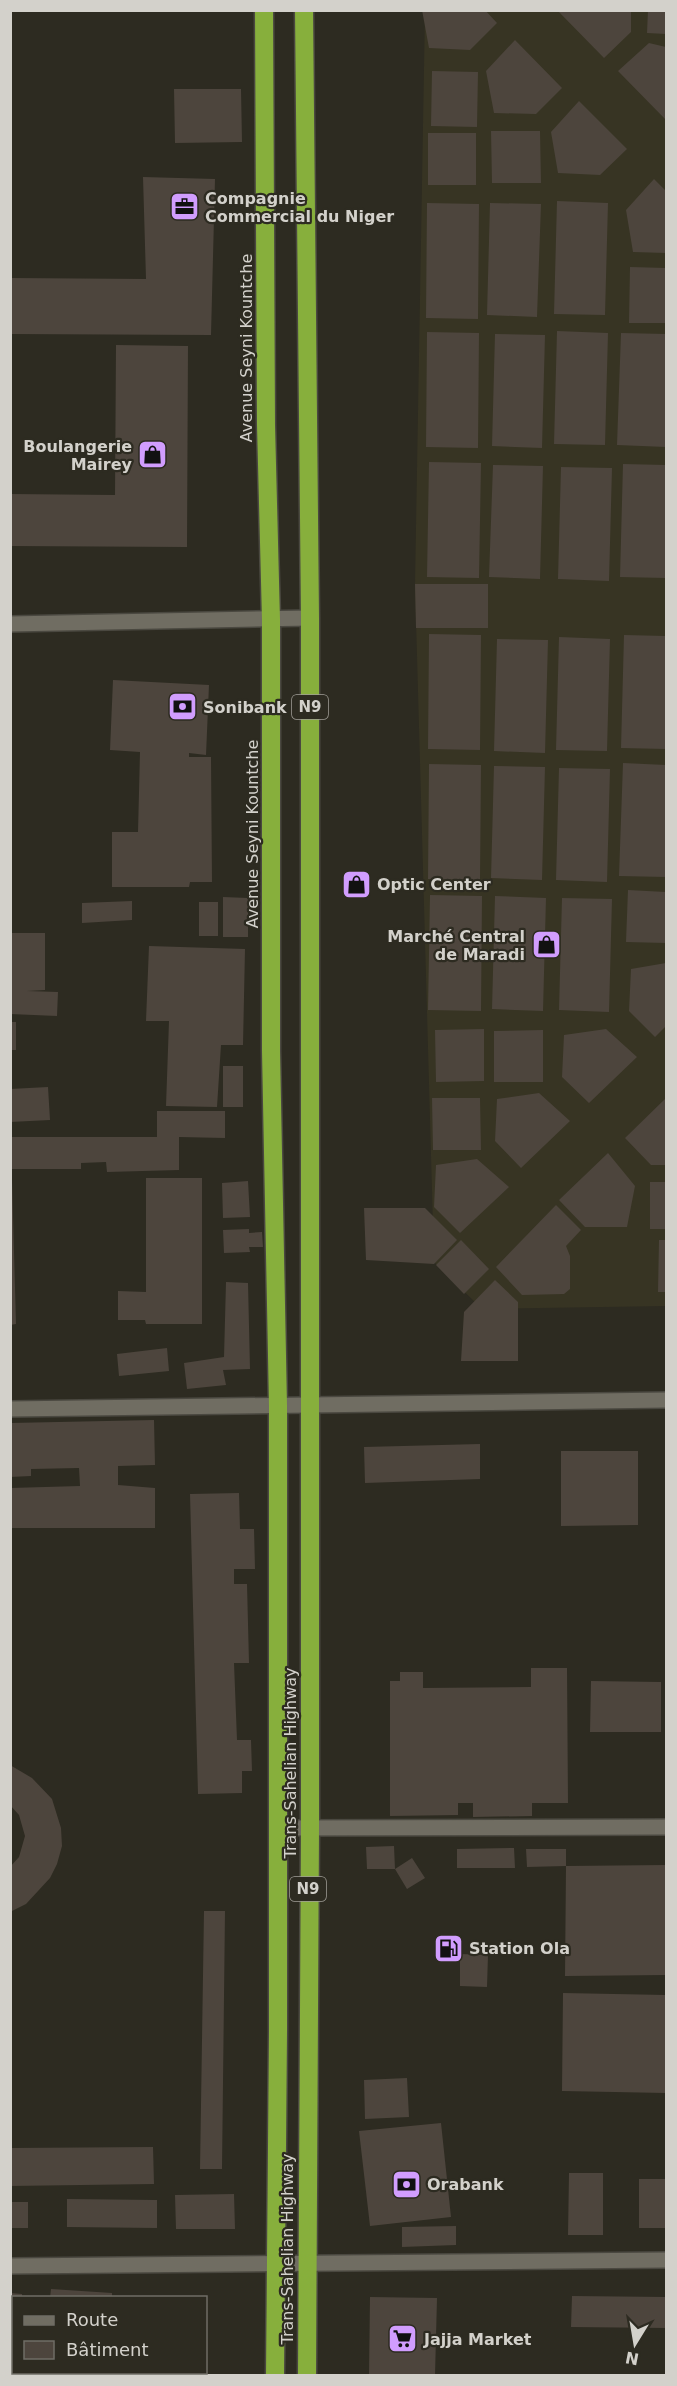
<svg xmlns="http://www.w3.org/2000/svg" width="677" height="2386" viewBox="0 0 677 2386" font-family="'DejaVu Sans',sans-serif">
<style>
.built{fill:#373423}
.building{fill:#4d453d}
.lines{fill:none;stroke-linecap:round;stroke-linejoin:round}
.street-casing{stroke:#4a4840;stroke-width:18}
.highway-casing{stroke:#4a4840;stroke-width:21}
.street{stroke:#706d62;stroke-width:15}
.highway{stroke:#87af3c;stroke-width:18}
.labels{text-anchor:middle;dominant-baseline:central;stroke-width:4.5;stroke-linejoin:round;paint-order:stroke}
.shield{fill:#2d2b21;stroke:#a19f98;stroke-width:1.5}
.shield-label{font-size:15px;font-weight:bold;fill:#d3d1cb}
.poi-label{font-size:16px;font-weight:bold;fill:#d3d1cb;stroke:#2d2b21;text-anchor:start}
.street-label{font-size:16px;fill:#d3d1cb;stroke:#2d2b21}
</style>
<rect width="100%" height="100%" fill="#2d2b21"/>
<path class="built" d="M425,11H666V1306L482,1309L434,1262L415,584Z"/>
<path class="building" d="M422,10H485L497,23L470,50L429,48Z
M557,10H631V32L604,58Z
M648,10H666V34L647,33Z
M515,40L562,88L536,114L494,113L486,71Z
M649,43L666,47L665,119L618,71Z
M432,71L478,72L477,127L431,126Z
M174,89H241L242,142L175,143Z
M579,101L627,149L600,175L558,173L551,132Z
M491,131H540L541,183H492Z
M428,133H476V185H428Z
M143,177L215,179L211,335L10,334V278L146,279Z
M654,179L666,191V253L633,252L626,210Z
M557,201L608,203L605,315L554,314Z
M427,203L479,204L478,319L426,318Z
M490,203L541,204L537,317L487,315Z
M630,267L666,268V323H629Z
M557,331L608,333L605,445L554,444Z
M427,332L479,333L478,448L426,447Z
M621,333L666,334V447L617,445Z
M495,334L545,335L542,448L492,446Z
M116,345L188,346L187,547L10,546V494L115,495Z
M429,462L481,463L479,578L427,577Z
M623,464L666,465V578L620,577Z
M493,465L543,466L540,579L489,577Z
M561,467L612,468L609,581L558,579Z
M415,584H488V628H416Z
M429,634L481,635L480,750L428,749Z
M624,635L666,636V749L621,748Z
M559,637L610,639L607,751L556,750Z
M497,639L548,640L545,753L494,751Z
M113,680L209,685L206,755L189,753V757H211L212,882H190L189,887H112V832H138L140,752L110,750Z
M623,763L666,765V877L619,876Z
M429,764L481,765L480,880L428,879Z
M494,766L545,767L542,880L491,878Z
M559,768L610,769L607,882L556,880Z
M628,890L666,892V943L626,942Z
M430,895L482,896L481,1011L428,1010Z
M495,896L546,898L543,1011L492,1009Z
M223,897L248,898V937H223Z
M562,898L612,899L609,1012L559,1010Z
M132,901V920L82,923V903Z
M199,902H218V936H199Z
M10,933H45V990L27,991L58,992L57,1016L10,1014Z
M149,946L245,949L243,1045H221L217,1107L166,1106L169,1021H146Z
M666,963V1026L655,1037L629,1011L631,969Z
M10,1022H16V1050H10Z
M484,1029V1081L436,1082L435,1030Z
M606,1029L637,1057L589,1103L562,1077L564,1035Z
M543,1030V1082H494V1031Z
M223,1066H243V1107H223Z
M48,1087L50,1120L10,1122V1089Z
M539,1093L570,1121L521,1168L495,1141L497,1099Z
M432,1098H480L481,1150H433Z
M666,1098V1165H651L625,1138Z
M157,1111H225V1138L179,1137V1170L107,1172L106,1162L81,1163V1169H11V1137H157Z
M608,1153L635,1186L627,1227H585L559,1200Z
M477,1159L509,1187L460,1233L434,1207L436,1165Z
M146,1178H202V1324H146L145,1320H118V1291L146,1292Z
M10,1179H12L16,1324L10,1325Z
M248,1181L250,1217L223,1218L222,1183Z
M650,1182H666V1229H650Z
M556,1205L581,1230L566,1246L570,1256V1289L564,1294L522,1295L496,1267Z
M364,1208H425L457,1240L434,1264L366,1260Z
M249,1229V1233L262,1232L263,1247H249L250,1252L224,1253L223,1230Z
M461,1240L489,1269L464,1294L436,1265Z
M659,1240H666V1292H658Z
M495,1280L518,1302V1361H461L464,1312Z
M226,1282L248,1283L250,1369L223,1370L226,1385L187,1389L184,1363L224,1357Z
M167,1348L169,1371L119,1376L117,1354Z
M154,1420L155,1465L118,1466V1485L155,1488V1528H10V1488L80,1486L79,1468L31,1469V1476L10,1477V1423Z
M480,1444V1479L365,1483L364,1447Z
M561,1451H638V1525L561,1526Z
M239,1493L240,1529H254L255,1569H234V1584H247L249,1663H234L237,1740H251L252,1771H242V1793L198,1794L190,1494Z
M531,1668H567L568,1803H532V1816L473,1817V1803H458V1815L390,1816V1681H400V1672H423V1688L531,1687Z
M591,1681L661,1682V1732H590Z
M10,1765L32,1778L52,1799L61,1828L62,1846L57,1864L50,1878L26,1904L10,1912V1867L19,1857L25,1836L19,1815L10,1805Z
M394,1846L395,1869L412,1858L425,1878L407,1889L395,1869H367L366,1847Z
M514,1848L515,1868H457V1849Z
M526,1849H566V1866L666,1865V1975L565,1976L566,1866L527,1867Z
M204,1911H225L222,2169H200Z
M460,1954L488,1955L487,1987L460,1986Z
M563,1993L666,1995V2093L562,2091Z
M407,2078L409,2117L365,2119L364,2080Z
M441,2123L451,2217L370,2226L359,2131Z
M153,2147L154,2184L10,2186V2148Z
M569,2173H603V2235H568Z
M639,2179H666V2228H639Z
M234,2194L235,2229H176L175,2195Z
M67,2199L157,2200V2228L67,2227Z
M10,2202H28V2228H10Z
M456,2226V2245L402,2247V2227Z
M51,2289L112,2293V2298H50Z
M10,2293L22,2294V2298H14V2336H10Z
M572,2296L666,2297V2328L571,2327Z
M370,2297L437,2298L435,2376H369Z"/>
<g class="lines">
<defs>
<path id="street" d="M10,624L310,618
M10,1409L666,1400
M278,1828L666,1827
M10,2266L666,2260"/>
<path id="highway" d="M264,10L266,425L271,620V1051L278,1406V2031L275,2376
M304,10L310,618V1828L307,2376"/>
</defs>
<use href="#street" class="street-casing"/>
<use href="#highway" class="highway-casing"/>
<use href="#street" class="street"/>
<use href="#highway" class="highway"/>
</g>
<defs>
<symbol id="office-square" viewBox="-11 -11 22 22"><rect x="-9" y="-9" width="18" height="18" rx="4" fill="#d19dfe" stroke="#2d2b21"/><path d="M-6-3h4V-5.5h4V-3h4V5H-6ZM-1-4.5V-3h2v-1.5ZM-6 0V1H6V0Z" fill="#111"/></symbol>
<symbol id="shop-square" viewBox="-11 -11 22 22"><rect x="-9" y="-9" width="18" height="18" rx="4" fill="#d19dfe" stroke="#2d2b21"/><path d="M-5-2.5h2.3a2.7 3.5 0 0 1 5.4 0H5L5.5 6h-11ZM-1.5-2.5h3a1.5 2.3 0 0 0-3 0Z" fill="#111"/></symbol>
<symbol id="bank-square" viewBox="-11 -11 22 22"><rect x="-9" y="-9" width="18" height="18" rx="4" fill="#d19dfe" stroke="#2d2b21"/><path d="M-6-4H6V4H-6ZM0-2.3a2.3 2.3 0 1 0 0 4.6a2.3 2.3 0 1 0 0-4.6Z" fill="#111"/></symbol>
<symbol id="fuel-square" viewBox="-11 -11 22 22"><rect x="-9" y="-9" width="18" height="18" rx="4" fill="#d19dfe" stroke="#2d2b21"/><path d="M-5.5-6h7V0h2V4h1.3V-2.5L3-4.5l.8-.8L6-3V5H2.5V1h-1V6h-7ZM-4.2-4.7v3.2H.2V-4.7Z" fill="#111"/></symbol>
<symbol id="supermarket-square" viewBox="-11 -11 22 22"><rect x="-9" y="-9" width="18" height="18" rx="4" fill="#d19dfe" stroke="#2d2b21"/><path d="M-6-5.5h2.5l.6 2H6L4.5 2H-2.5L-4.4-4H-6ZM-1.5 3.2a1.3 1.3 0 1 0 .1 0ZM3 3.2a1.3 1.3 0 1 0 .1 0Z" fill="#111"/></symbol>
</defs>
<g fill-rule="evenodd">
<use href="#office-square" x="168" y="190" width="33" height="33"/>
<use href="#shop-square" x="136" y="438" width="33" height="33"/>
<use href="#bank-square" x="166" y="690" width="33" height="33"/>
<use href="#shop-square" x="340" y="868" width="33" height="33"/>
<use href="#shop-square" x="530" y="928" width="33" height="33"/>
<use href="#fuel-square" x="432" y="1932" width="33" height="33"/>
<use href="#bank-square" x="390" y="2168" width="33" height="33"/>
<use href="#supermarket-square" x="386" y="2322" width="33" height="33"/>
</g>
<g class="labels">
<g class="shield">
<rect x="292" y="695" width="36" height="24" rx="4.5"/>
<rect x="290" y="1877" width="36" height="24" rx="4.5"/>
</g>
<g class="shield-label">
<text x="310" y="707">N9</text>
<text x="308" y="1889">N9</text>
</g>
<g class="poi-label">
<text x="205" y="198">Compagnie<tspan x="205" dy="18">Commercial du Niger</tspan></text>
<text x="132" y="446" text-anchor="end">Boulangerie<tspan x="132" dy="18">Mairey</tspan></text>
<text x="203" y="707">Sonibank</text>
<text x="377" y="884">Optic Center</text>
<text x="525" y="936" text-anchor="end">Marché Central<tspan x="525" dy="18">de Maradi</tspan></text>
<text x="469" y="1948">Station Ola</text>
<text x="427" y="2184">Orabank</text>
<text x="424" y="2339">Jajja Market</text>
</g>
<g class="street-label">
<text transform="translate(246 348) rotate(-90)">Avenue Seyni Kountche</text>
<text transform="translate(252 834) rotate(-90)">Avenue Seyni Kountche</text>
<text transform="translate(290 1763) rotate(-90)">Trans-Sahelian Highway</text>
<text transform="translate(287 2249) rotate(-90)">Trans-Sahelian Highway</text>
</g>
</g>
<rect width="677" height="2386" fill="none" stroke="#d3d1cb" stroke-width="24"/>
<rect x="12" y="2296" width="195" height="78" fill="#2d2b21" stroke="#6f6d65" stroke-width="1.5"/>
<rect x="24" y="2316" width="30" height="9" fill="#706d62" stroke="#6f6d65" stroke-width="1.5"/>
<text x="66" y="2326" font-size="18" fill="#d3d1cb">Route</text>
<rect x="24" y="2341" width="30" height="18" fill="#4d453d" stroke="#6f6d65" stroke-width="1.5"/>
<text x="66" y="2356" font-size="18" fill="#d3d1cb">Bâtiment</text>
<g transform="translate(635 2344) rotate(191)" stroke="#2d2b21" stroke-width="4.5" paint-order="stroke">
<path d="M0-4.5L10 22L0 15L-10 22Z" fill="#d3d1cb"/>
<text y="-9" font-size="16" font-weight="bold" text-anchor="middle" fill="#d3d1cb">N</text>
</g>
</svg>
